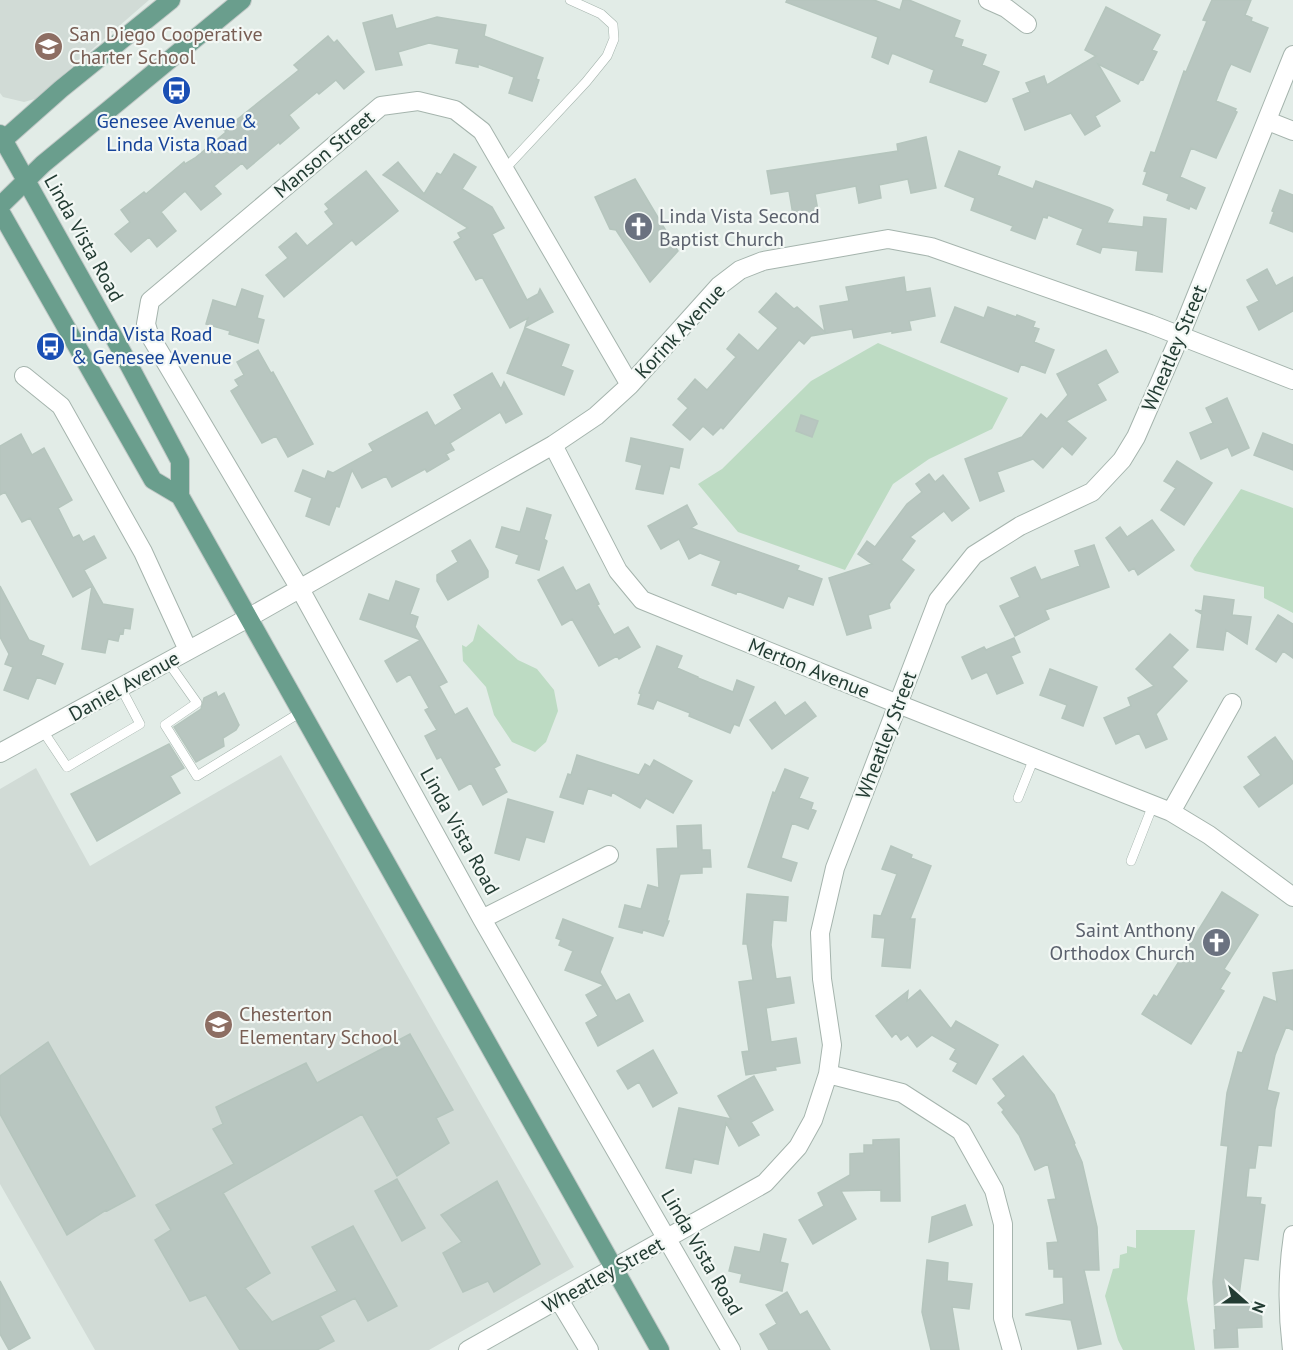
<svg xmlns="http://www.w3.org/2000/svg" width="1293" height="1350" viewBox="0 0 1293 1350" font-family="'PT Sans',sans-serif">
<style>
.built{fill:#d1dbd6}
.green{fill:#bddbc3}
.building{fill:#b8c6c0;stroke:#b5c5bd;stroke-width:1.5}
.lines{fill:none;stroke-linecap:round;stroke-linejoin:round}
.lane-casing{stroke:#a5b4ad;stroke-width:10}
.street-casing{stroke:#a5b4ad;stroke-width:20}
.primary-casing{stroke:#c1c8c6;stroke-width:20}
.lane{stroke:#fff;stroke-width:9}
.street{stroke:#fff;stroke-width:18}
.primary{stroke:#6a9e8d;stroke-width:18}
.labels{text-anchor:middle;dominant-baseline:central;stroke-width:4.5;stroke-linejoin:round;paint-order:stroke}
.education-label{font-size:20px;fill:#785e54;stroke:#f3f8f5;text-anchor:start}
.transit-label{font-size:20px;fill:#164399;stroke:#f3f8f5}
.street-label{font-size:20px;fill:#233c33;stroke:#f3f8f5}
.worship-label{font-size:20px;fill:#5b616d;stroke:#f3f8f5;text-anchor:start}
</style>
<rect width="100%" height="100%" fill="#e2ece7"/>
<path class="built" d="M0,0H149L35,99L24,102L3,97L0,93Z
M281,755L574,1267L429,1350H95L0,1184V789L36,768L90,866Z"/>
<path class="green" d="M878,343L1008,398L992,429L929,459L893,484L845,570L738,532L698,484L722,469L811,381Z
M1241,489L1293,508V613L1264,598V587L1195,571L1190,566L1194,558Z
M478,624L518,660L537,669L554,690L558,711L546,742L535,752L512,742L494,715L486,687L463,661L462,645L466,647L473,641Z
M1136,1230H1195L1187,1299L1195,1350H1123L1118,1340L1105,1296L1113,1269L1119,1268L1120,1255L1127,1253V1246L1136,1248Z"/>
<path class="building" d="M787,0H874L900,10L903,0H909L960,21L954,37L963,40L961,46L986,55L982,65L999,72L987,101L985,102L930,82L934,70L892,53L888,64L872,57L878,37L786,2Z
M1212,0H1251L1245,15L1252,18L1251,21L1268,28L1250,72L1231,64L1227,72L1216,101L1236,109L1235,111L1237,112L1216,158L1191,148L1180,177L1205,188L1196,209L1190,206L1189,209L1167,200L1169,194L1143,184L1147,172L1144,171L1151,152L1155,153L1184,71L1186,72L1207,21L1203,20Z
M1106,7L1160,35L1152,50L1157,52L1143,80L1141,79L1138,84L1098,64L1120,101L1095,116L1100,126L1085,135L1071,113L1025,130L1013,99L1030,92L1026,83L1044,76L1047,85L1096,56L1085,50Z
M392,15L396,29L437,17L486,25L484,36L543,58L536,79L539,80L532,101L509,93L514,77L478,64V67L456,63L459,49L429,43L398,52L402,65L376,70L363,23Z
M328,36L334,43L337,40L364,72L344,89L336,80L319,94L317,92L289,115L299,128L280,144L279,142L247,169L242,163L214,186L221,194L201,210L185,191L161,212L176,231L157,247L149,237L131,252L115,234L130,222L121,210L144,192L146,194L184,162L185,164L195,158L226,132L224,130L299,70L294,65Z
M926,137L936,188L911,193L908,179L879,185L881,198L859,203L856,186L815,194L818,211L793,215L789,191L771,194L767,171L898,151L897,144Z
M959,151L1000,167L997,175L1033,189L1036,181L1110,208L1113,210L1107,223L1143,227L1144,217L1166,219L1162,272L1136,270L1138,251L1102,247L1100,253L1077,244L1083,229L1048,215L1047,218L1043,217L1035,239L1011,230L1013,226L971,210L975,198L945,186Z
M454,154L476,167L462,189L492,207L504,228L492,234L527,300L538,294L540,289L553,312L525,327L528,318L510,328L482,277L476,280L454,242L461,238L458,233L468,228L383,175L398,162L424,194L437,173L441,175Z
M366,171L398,211L356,245L352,240L284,297L266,275L288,258L279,247L296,233L307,246L334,224L325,212L329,209L325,204Z
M635,179L678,251L650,282L616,230L610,229L595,197Z
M1280,190L1293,195V232L1270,223L1274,212L1272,211Z
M1267,269L1276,286L1293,277V311L1259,330L1247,307L1259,301L1247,280Z
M904,277L906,292L930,288L935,316L909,321L911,330L892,333V331L854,338L852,329L811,336L804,344L799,340L723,429L721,427L713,435L703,426L690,440L673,425L688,408L678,399L695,379L707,390L736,357L727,349L739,334L758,351L778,328L759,312L776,293L794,309L797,307L825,332L820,306L849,301L846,287Z
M242,289L263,296L257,318L264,320L258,343L229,334L230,331L206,324L213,300L236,307Z
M955,307L984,318L988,307L1016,317L1017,315L1035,322L1033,327L1039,329L1034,342L1054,350L1045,373L1021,364L1018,372L941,342Z
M525,328L569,345L561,366L573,371L564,395L507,373Z
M258,350L271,373L273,372L313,444L288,457L276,436L262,443L231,391L239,386L235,380L244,375L237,362Z
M1106,350L1118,372L1097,384L1106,400L1066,421L1086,438L1072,455L1062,446L1043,468L1033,459L997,472L1004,491L980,501L965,459L1022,437L1041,414L1047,419L1068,395L1057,374Z
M492,373L501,389L504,382L522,414L506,423L500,412L450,443L454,450L446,454L449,459L427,472L425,469L392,487L386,476L362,488L352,470L339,507L336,506L329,525L306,516L312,498L295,491L303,470L325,479L328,471L333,473L373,451L369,444L427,412L435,426L462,409L454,395Z
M1227,398L1249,448L1232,456L1228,447L1201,459L1190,433L1213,423L1206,408Z
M801,415L818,421L812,437L796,431Z
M1263,433L1293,445V470L1254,455Z
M21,434L32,455L44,448L72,500L58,508L73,538L79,535L83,542L94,536L106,558L84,570L103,604L133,609L130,629L124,628L123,634L120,633L118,641L108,639L105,653L82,649L92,586L73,597L30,518L22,522L5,492L0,495V446Z
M631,438L683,449L679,468L670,466L663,494L636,489L642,465L626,461Z
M1177,461L1212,483L1184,525L1161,510L1176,488L1164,481Z
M929,474L935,482L943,475L969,508L952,521L944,511L910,537L915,541L901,560L914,570L889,604L890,608L868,615L871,628L847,635L829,578L872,564L858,554L867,541L875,547L907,504L922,492L916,484Z
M687,505L697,524L691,528L799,566L797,570L822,579L813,605L788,596L783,608L737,591L736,594L712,585L721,561L700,553L689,559L679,539L661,549L648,526Z
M527,508L551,515L544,539L547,541L539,570L516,563L519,555L496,547L502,527L520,532Z
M1152,520L1174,550L1138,575L1134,568L1129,571L1106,538L1120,527L1127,537Z
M470,540L488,571V577L448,600L437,581V575L458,562L452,551Z
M1094,545L1109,587L1045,610L1049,619L1015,636L1000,606L1020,597L1011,578L1035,567L1041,580L1080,566L1075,551Z
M563,567L576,591L589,584L599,604L597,605L614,635L628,627L640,647L619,659L617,656L599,666L572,619L562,625L538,580Z
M396,581L419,589L410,614L418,617L415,627L447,682L439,686L455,715L467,708L500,765L494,768L507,792L483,805L471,783L459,790L441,757L437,759L425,736L437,730L425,710L429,708L410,674L397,682L385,661L421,640L360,619L369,594L389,601Z
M0,586L29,640L44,646L41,655L63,664L55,684L37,677L28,699L4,690L13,667L5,664L9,654L0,637Z
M1204,596L1234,600L1232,615L1251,617L1247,644L1226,630L1223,650L1197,647L1202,614L1195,610L1202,611Z
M1278,615L1293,624V658L1283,651L1276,662L1256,649Z
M1170,634L1188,650L1172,667L1187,681L1156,714L1167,739L1146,748L1139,733L1116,744L1104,718L1131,706L1128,698L1154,686L1136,669Z
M1014,638L1020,652L1011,656L1023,683L997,694L987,672L972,679L962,657L984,647L986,650Z
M657,646L682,656L677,668L698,677V678L733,692L737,680L754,687L739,726L734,724L730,733L689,716L690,713L657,700L653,709L638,704L641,694L639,693Z
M1050,669L1097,687L1083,726L1062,718L1067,705L1040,695Z
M216,692L218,697L224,693L239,725L236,730L223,738L224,746L196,762L174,727L201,709L204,698Z
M775,702L785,716L805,702L816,716L772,749L750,720Z
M1275,737L1293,762V783L1259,807L1244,787L1261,775L1248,757Z
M169,744L184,768L170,776L180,793L97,841L71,794Z
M577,755L639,775L645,764L650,767L654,760L692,781L673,813L646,798L640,808L612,792L611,796L588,788L583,804L560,797L568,774L571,775Z
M785,769L808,778L799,798L813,803L811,809L816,811L808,829L792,823L781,858L797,863L791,881L748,867L773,792L775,793Z
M508,799L553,812L544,842L526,837L519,860L495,853Z
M701,825L702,850H710L711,867H702V873L680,874L667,921H669L663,936L643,930L642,933L619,927L625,905L641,909L648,885L659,888L657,849L678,848L677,826Z
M891,846L912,855L911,858L931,866L910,919H915L910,968L882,966L885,938L872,937L874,915L881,916L897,874L882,869Z
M1222,892L1258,915L1224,969L1230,973L1220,989L1224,991L1191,1044L1142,1014L1154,995L1157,997Z
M747,894L788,897L786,921L773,920L771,945L776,979L790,977L794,1003L766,1008L771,1042L796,1038L800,1063L775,1067L776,1070L746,1075L742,1052L749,1051L739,982L753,980L747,944H743Z
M563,919L613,938L600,972L616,1001L629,994L643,1021L598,1046L586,1023L598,1016L586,995L604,985L565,970L573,951L559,945L561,940L556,938Z
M1293,970V1030L1286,1027L1275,1055L1267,1090L1279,1093L1275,1109L1271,1146L1258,1145L1255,1168H1249L1246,1197L1261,1198L1260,1204L1265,1205L1258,1260L1244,1258L1238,1303L1261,1302L1262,1327L1237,1328L1238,1347L1215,1348L1214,1330H1216L1213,1282L1228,1146L1221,1145L1227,1093L1238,1052L1242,1053L1264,997L1277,1002L1273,973Z
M920,990L951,1029L956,1021L998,1045L976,1084L953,1071L958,1063L950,1059L956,1049L932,1035L917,1047L908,1035L901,1040L896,1033L892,1037L876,1016L908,991L907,1001Z
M410,1034L453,1110L436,1118L449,1143L397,1176L362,1114L223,1193L270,1273L245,1288L272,1322L337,1291L312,1247L353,1226L397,1306L368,1321L355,1298L320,1316L334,1341L317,1350H240L206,1295L190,1301L155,1240L171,1230L156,1205L234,1164L213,1129L223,1124L216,1107L306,1063L317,1083Z
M48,1042L135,1196L107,1211L106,1210L67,1235L0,1114V1076Z
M653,1050L677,1093L653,1107L639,1082L628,1089L617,1071Z
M1023,1056L1054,1095L1075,1143L1074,1144L1082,1162L1097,1227L1099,1270H1084L1101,1344L1078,1349L1071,1320L1026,1315V1314L1064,1304L1063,1277H1054V1269H1049L1047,1243L1058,1242L1048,1200L1056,1199L1048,1164L1035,1170L1019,1135L1002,1112L1004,1110L998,1103L1006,1096L993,1079Z
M754,1076L773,1110L751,1122L759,1135L739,1146L726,1123L718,1164L694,1159L691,1173L666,1168L679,1108L731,1119L718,1096Z
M899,1139L900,1201H881V1190L841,1191L856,1219L813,1244L799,1220L824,1206L818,1193L850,1175V1154L864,1153V1145H873V1140Z
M397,1179L425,1228L402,1241L375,1191Z
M497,1181L540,1264L494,1292L488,1281L463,1292L443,1253L462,1242L441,1215Z
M965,1205L972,1225L929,1242L932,1217Z
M764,1234L786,1239L780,1262L788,1264L782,1291L740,1282L742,1274L729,1271L735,1247L760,1252Z
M927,1260L948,1263L947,1281L972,1284L969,1309L952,1307L959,1350H931L922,1312Z
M0,1281L30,1338L9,1350L0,1334Z
M787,1292L800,1315L807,1311L830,1350H769L760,1334L777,1324L766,1305Z"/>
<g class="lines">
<defs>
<path id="lane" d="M504,170L586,82L607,56L614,39L613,25L601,14L570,0
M168,662L197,703L165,725L197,776L301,712
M43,731L67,767L140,724L121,688
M1018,798L1034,758
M1131,861L1153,805"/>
<path id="street" d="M988,0L1006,8L1027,24
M1268,121L1293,131
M24,376L61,406L143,552L188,650
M630,385L482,131L455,110L418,101L381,106L150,301L146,324L149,334L300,589L482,919L731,1350
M553,445L618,571L642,600L898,704L1171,812L1209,835L1293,897
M0,753L248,618L553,445L596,416L630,385L719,286L740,270L763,261L888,239L931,247L1150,324L1293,380
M1171,812L1232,703
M482,919L609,855
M828,1074L902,1093L961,1131L994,1190L1003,1224V1318L1012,1350
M559,1300L589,1350
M468,1350L765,1183L798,1147L813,1120L828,1074L832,1045L822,979L820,933L835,868L938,600L974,555L1020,526L1092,492L1122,460L1136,437L1180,336L1293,55
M1292,1350C1287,1310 1287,1275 1293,1235"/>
<path id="primary" d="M0,134L121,350L180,461V496L660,1350
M0,143L61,89L171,0
M0,206L43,164L242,0
M0,211L153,480L180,496"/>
</defs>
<use href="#lane" class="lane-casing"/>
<use href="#street" class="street-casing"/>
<use href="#primary" class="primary-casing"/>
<use href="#lane" class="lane"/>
<use href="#street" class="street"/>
<use href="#primary" class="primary"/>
</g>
<defs>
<symbol id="school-disc" viewBox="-11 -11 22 22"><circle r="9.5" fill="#8d6e63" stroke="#f3f8f5"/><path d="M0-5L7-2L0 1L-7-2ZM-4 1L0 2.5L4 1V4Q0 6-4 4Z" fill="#fff"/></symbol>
<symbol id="bus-disc" viewBox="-11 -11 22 22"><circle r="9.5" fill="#1a4fb4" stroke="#f3f8f5"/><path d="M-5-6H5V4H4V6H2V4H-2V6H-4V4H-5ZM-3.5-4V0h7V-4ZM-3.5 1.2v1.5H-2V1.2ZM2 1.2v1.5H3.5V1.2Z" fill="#fff"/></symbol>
<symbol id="church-disc" viewBox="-11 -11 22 22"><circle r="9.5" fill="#6b7280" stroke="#f3f8f5"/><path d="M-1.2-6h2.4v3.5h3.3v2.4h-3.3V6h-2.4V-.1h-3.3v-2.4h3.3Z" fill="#fff"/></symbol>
</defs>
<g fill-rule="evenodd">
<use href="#school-disc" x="32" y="30" width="33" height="33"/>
<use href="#bus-disc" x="160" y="74" width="33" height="33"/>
<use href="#church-disc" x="622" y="210" width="33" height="33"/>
<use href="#bus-disc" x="34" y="330" width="33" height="33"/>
<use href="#church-disc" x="1200" y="926" width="33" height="33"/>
<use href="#school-disc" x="202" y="1008" width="33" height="33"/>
</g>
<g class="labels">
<g class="education-label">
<text x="69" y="34">San Diego Cooperative<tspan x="69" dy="23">Charter School</tspan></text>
<text x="239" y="1014">Chesterton<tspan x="239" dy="23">Elementary School</tspan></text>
</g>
<g class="transit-label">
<text x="177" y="121">Genesee Avenue &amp;<tspan x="177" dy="23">Linda Vista Road</tspan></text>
<text x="71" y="334" text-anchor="start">Linda Vista Road<tspan x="71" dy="23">&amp; Genesee Avenue</tspan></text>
</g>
<g class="street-label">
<text transform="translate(324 154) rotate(-40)">Manson Street</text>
<text transform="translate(84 238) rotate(61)">Linda Vista Road</text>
<text transform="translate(680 331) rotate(-47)">Korink Avenue</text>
<text transform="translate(1174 348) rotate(-67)">Wheatley Street</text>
<text transform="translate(809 668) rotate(22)">Merton Avenue</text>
<text transform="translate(124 686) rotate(-29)">Daniel Avenue</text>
<text transform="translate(886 735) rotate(-69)">Wheatley Street</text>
<text transform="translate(460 831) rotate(61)">Linda Vista Road</text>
<text transform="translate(702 1252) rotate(60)">Linda Vista Road</text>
<text transform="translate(603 1275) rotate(-29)">Wheatley Street</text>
</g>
<g class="worship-label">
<text x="659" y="216">Linda Vista Second<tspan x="659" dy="23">Baptist Church</tspan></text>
<text x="1195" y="930" text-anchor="end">Saint Anthony<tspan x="1195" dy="23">Orthodox Church</tspan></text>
</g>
</g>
<g transform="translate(1245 1302) rotate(111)" stroke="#f3f8f5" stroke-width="4.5" paint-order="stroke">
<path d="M0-4.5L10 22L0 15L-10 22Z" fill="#233c33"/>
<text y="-9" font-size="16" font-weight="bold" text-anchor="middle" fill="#233c33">N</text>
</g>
</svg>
